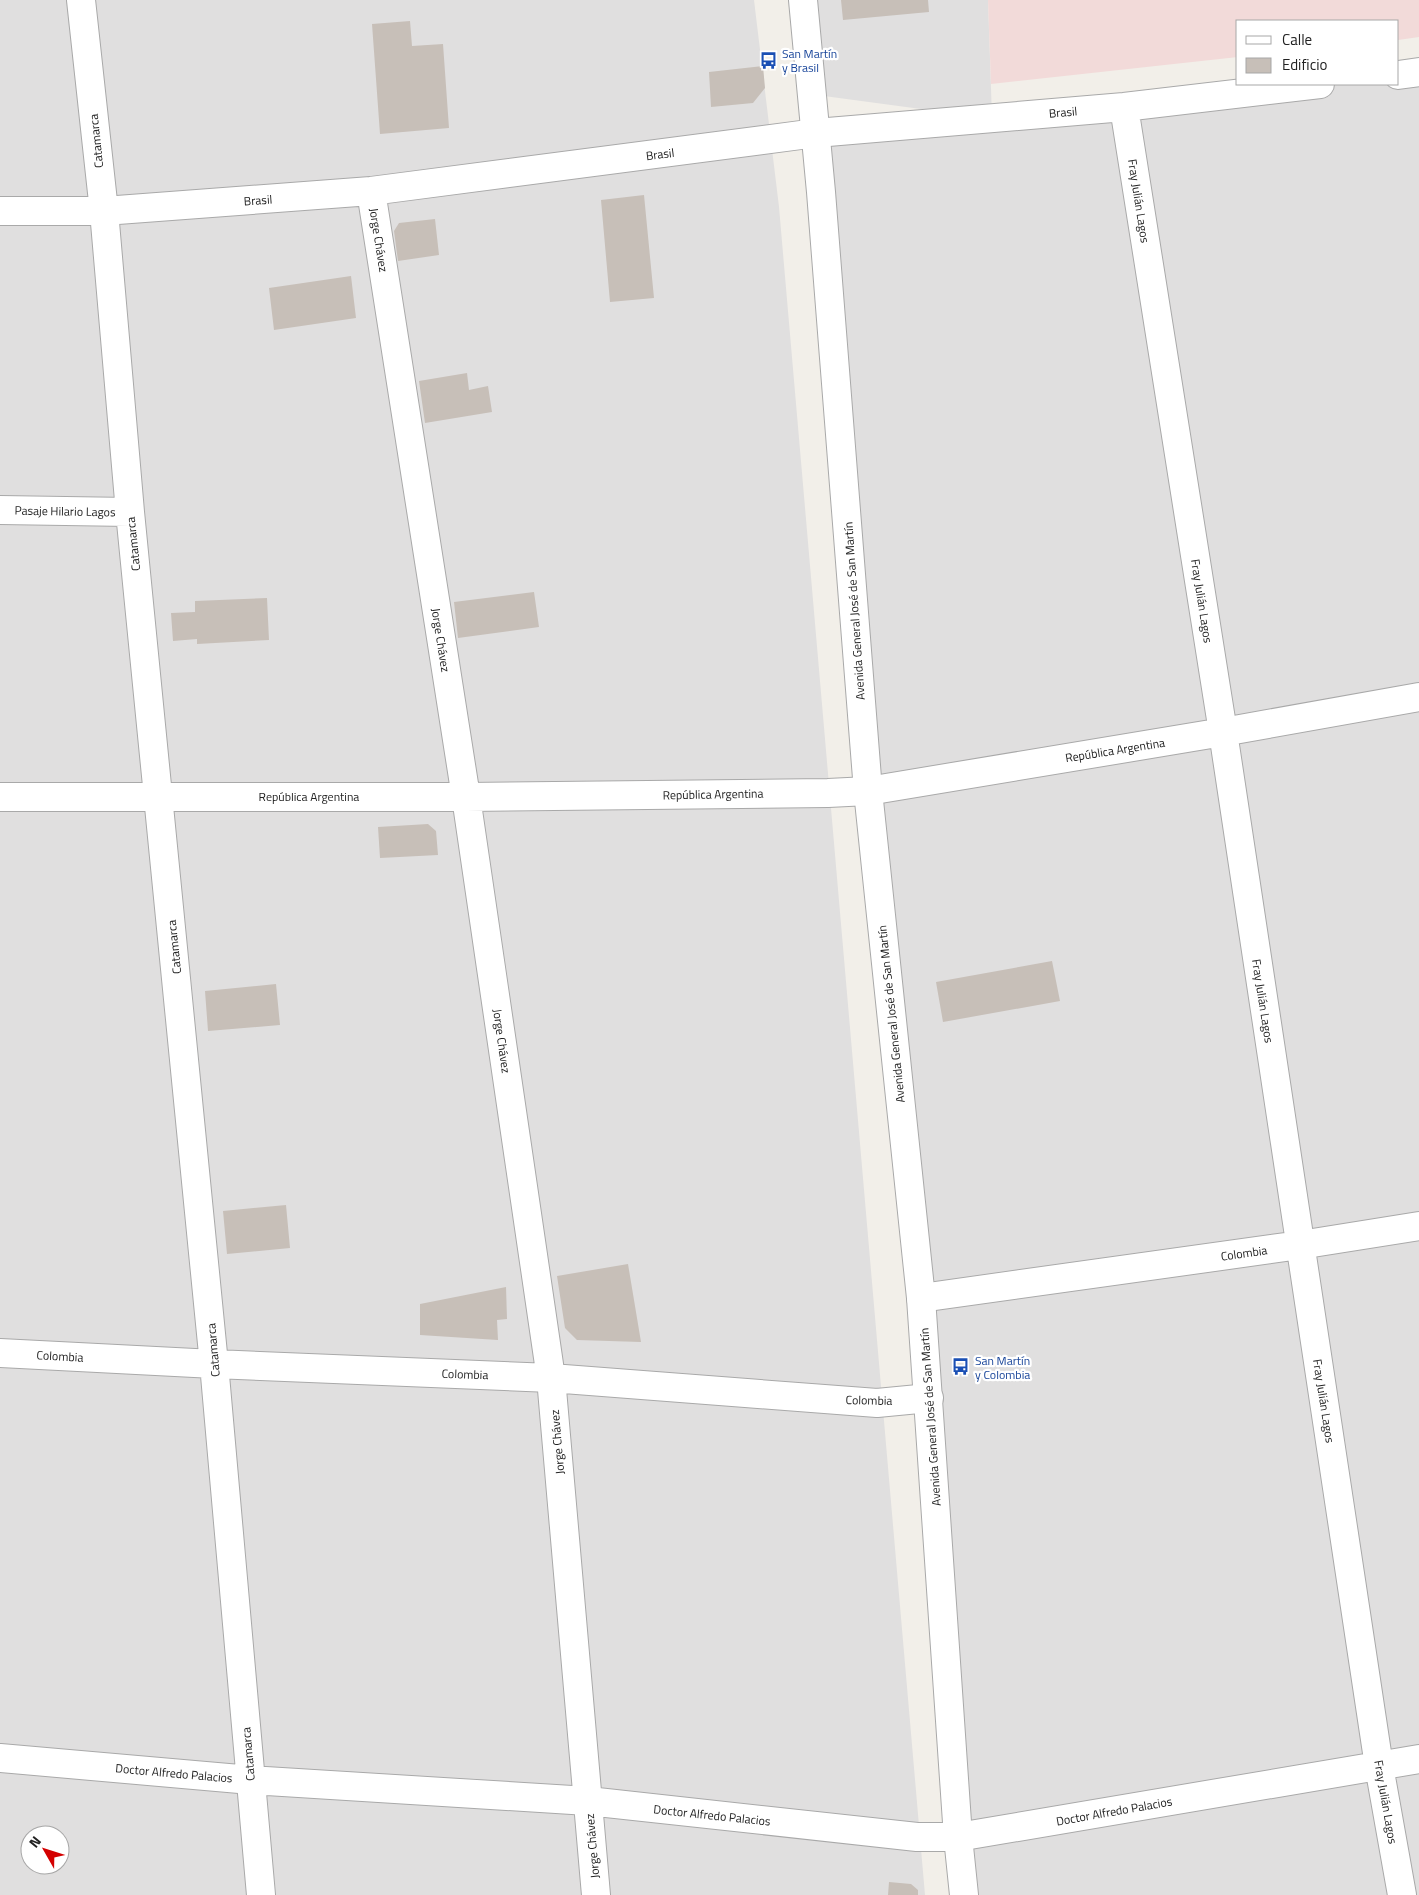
<svg xmlns="http://www.w3.org/2000/svg" width="1419" height="1895" viewBox="0 0 1419 1895" font-family="'Titillium Web',sans-serif">
<style>
.residential{fill:#e0dfdf;fill-rule:evenodd}
.commercial{fill:#f2dad9}
.building{fill:#c7bfb8}
.lines{fill:none;stroke-linecap:round;stroke-linejoin:round}
.minor-casing{stroke:#a9a9a9;stroke-width:30}
.tertiary-casing{stroke:#a9a9a9;stroke-width:30}
.minor{stroke:#fff;stroke-width:28}
.tertiary{stroke:#fff;stroke-width:28}
.labels{text-anchor:middle;dominant-baseline:central;stroke-width:4.5;stroke-linejoin:round;paint-order:stroke}
.transit-label{font-size:12px;fill:#164399;stroke:#fff;text-anchor:start}
.street-label{font-size:12px;fill:#222;stroke:#fff}
</style>
<rect width="100%" height="100%" fill="#f2efe9"/>
<path class="residential" d="M0,0H754L779,207L925,1895H0ZM30,1835H60V1865H30Z
M812,0H988L992,118L1332,84H1398L1419,74V1895H971L816,133L988,118L824,96Z"/>
<path class="commercial" d="M988,0H1419V37L1398,40V21H1238V57L991,84Z"/>
<path class="building" d="M841,0H928L929,12L843,20Z
M410,21L412,46L443,44L449,128L380,134L372,24Z
M763,66L765,88L753,103L711,107L709,72Z
M644,195L654,298L610,302L601,200Z
M435,219L439,255L398,261L394,231L399,223Z
M351,276L356,318L274,330L269,288Z
M467,373L469,390L488,386L492,412L425,423L419,381Z
M534,592L539,627L458,638L454,602Z
M267,598L269,640L197,644V639L173,641L171,613L195,612V601Z
M428,824L436,831L438,855L380,858L378,827Z
M1052,961L1060,1001L943,1022L936,982Z
M276,984L280,1025L208,1031L205,991Z
M286,1205L290,1248L227,1254L223,1211Z
M628,1264L641,1342L577,1340L565,1328L557,1276Z
M506,1287L507,1319L497,1320L498,1340L420,1335V1304Z
M889,1882L911,1884L918,1890V1895H888Z"/>
<g class="lines">
<defs>
<path id="minor" d="M81,0L104,211L130,512L214,1364L261,1895
M1398,75L1419,72
M1124,107L1223,732L1379,1766L1402,1895
M371,191L466,797L551,1378L596,1895
M0,211H104L371,191L816,133L1124,107L1320,84
M0,510L130,512
M0,797H466L828,793L868,791L1223,732L1419,697
M921,1298L1300,1245L1419,1226
M0,1353L214,1364L551,1378L877,1403L929,1398
M0,1758L251,1780L588,1801L917,1837H958L1419,1759"/>
<path id="tertiary" d="M803,0L821,192L868,791L921,1298L958,1837L964,1895"/>
</defs>
<use href="#minor" class="minor-casing"/>
<use href="#tertiary" class="tertiary-casing"/>
<use href="#minor" class="minor"/>
<use href="#tertiary" class="tertiary"/>
</g>
<defs>
<symbol id="bus-bare" viewBox="-9 -9 18 18"><path d="M-5-6H5V4H4V6H2V4H-2V6H-4V4H-5ZM-3.5-4V0h7V-4ZM-3.5 1.2v1.5H-2V1.2ZM2 1.2v1.5H3.5V1.2Z" fill="#1a4fb4" stroke="#fff" stroke-width="2.5" paint-order="stroke"/></symbol>
</defs>
<g fill-rule="evenodd">
<use href="#bus-bare" x="756" y="48" width="25" height="25"/>
<use href="#bus-bare" x="948" y="1354" width="25" height="25"/>
</g>
<g class="labels">
<g class="transit-label">
<text x="782" y="53">San Martín<tspan x="782" dy="14">y Brasil</tspan></text>
<text x="975" y="1360">San Martín<tspan x="975" dy="14">y Colombia</tspan></text>
</g>
<g class="street-label">
<text transform="translate(1063 112) rotate(-5)">Brasil</text>
<text transform="translate(96 141) rotate(-96)">Catamarca</text>
<text transform="translate(660 154) rotate(-7)">Brasil</text>
<text transform="translate(258 200) rotate(-4)">Brasil</text>
<text transform="translate(1139 201) rotate(81)">Fray Julián Lagos</text>
<text transform="translate(379 240) rotate(81)">Jorge Chávez</text>
<text transform="translate(65 511) rotate(1)">Pasaje Hilario Lagos</text>
<text transform="translate(133 544) rotate(-96)">Catamarca</text>
<text transform="translate(1202 601) rotate(81)">Fray Julián Lagos</text>
<text transform="translate(854 611) rotate(-94)">Avenida General José de San Martín</text>
<text transform="translate(441 640) rotate(81)">Jorge Chávez</text>
<text transform="translate(1115 750) rotate(-9)">República Argentina</text>
<text transform="translate(713 794) rotate(-1)">República Argentina</text>
<text x="309" y="796">República Argentina</text>
<text transform="translate(174 947) rotate(-96)">Catamarca</text>
<text transform="translate(1263 1001) rotate(81)">Fray Julián Lagos</text>
<text transform="translate(891 1014) rotate(-96)">Avenida General José de San Martín</text>
<text transform="translate(502 1041) rotate(82)">Jorge Chávez</text>
<text transform="translate(1244 1253) rotate(-8)">Colombia</text>
<text transform="translate(213 1350) rotate(-95)">Catamarca</text>
<text transform="translate(60 1356) rotate(3)">Colombia</text>
<text transform="translate(465 1374) rotate(2)">Colombia</text>
<text transform="translate(869 1400) rotate(1)">Colombia</text>
<text transform="translate(1324 1401) rotate(81)">Fray Julián Lagos</text>
<text transform="translate(930 1417) rotate(-94)">Avenida General José de San Martín</text>
<text transform="translate(557 1442) rotate(-95)">Jorge Chávez</text>
<text transform="translate(248 1754) rotate(-95)">Catamarca</text>
<text transform="translate(174 1773) rotate(5)">Doctor Alfredo Palacios</text>
<text transform="translate(1386 1802) rotate(80)">Fray Julián Lagos</text>
<text transform="translate(1114 1811) rotate(-10)">Doctor Alfredo Palacios</text>
<text transform="translate(712 1815) rotate(6)">Doctor Alfredo Palacios</text>
<text transform="translate(592 1846) rotate(-95)">Jorge Chávez</text>
</g>
</g>
<rect x="1236" y="20" width="162" height="65" fill="#ffffff" stroke="#a7a7a7"/>
<rect x="1246" y="36" width="25" height="8" fill="#ffffff" stroke="#a7a7a7"/>
<text x="1282" y="45" font-size="15" fill="#222222">Calle</text>
<rect x="1246" y="58" width="25" height="15" fill="#c7bfb8" stroke="#a7a7a7"/>
<text x="1282" y="70" font-size="15" fill="#222222">Edificio</text>
<g transform="translate(45 1850) rotate(309)"><circle r="24" fill="#ffffff" stroke="#a7a7a7"/>
<path d="M0-4L9 19L0 12L-9 19Z" fill="#d40000"/>
<text y="-8" font-size="14" font-weight="bold" text-anchor="middle" fill="#222222">N</text>
</g>
</svg>
